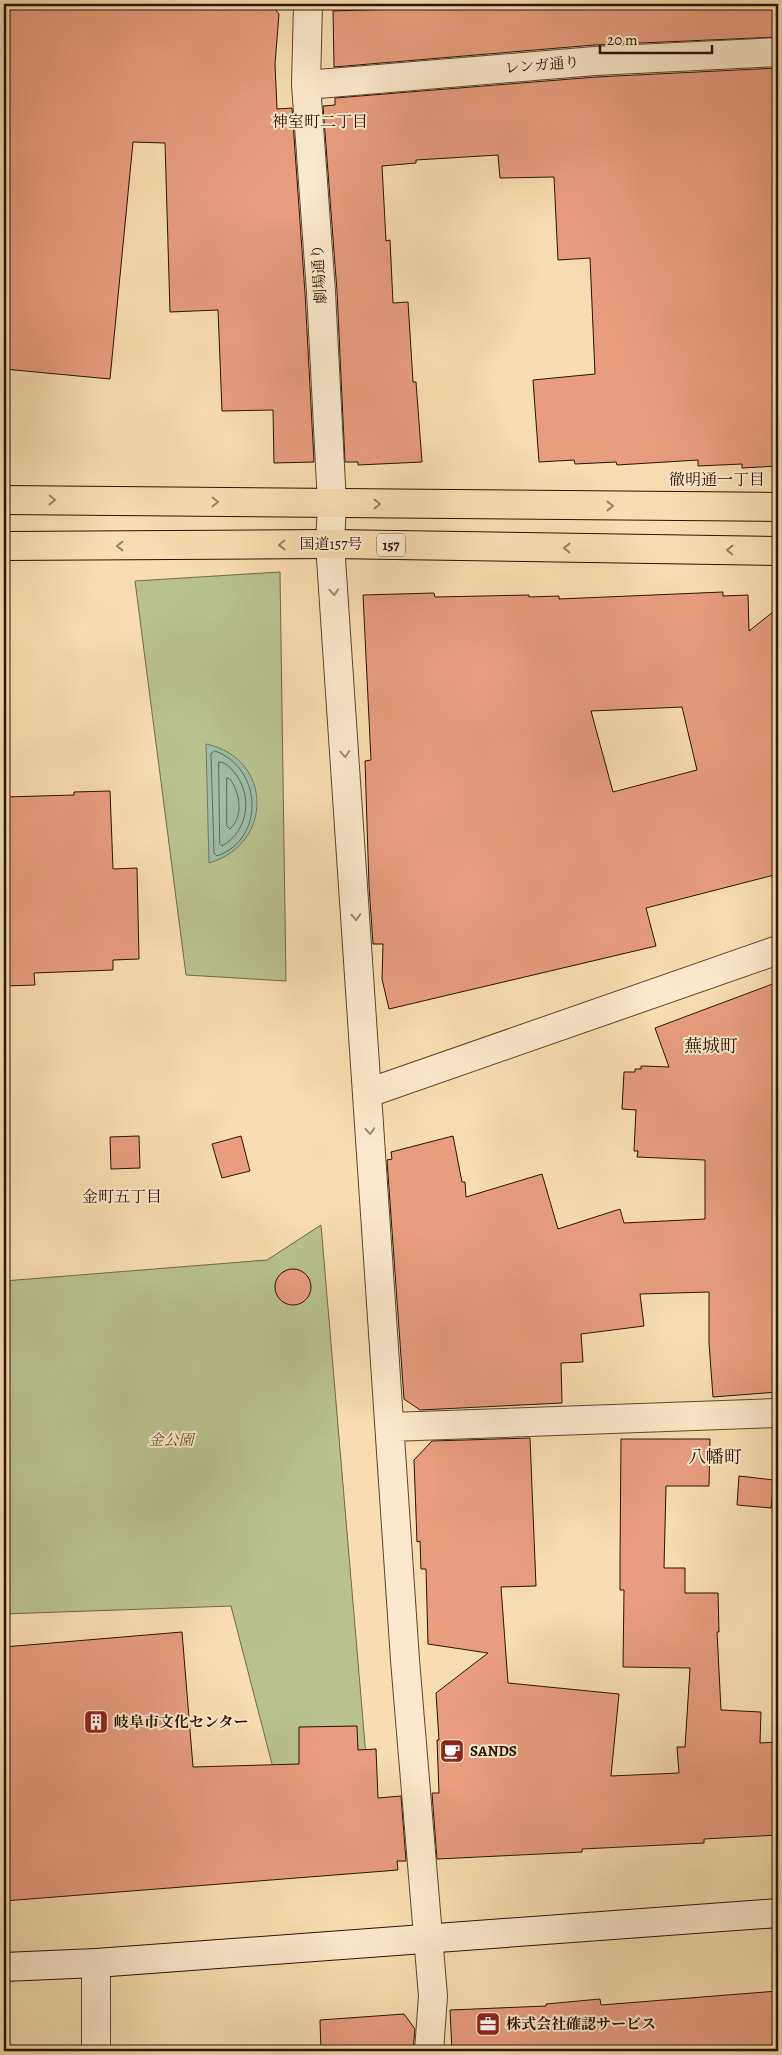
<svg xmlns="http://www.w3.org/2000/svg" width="782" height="2055" viewBox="0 0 782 2055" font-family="Alegreya,'Noto Serif JP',serif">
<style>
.green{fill:#b9c28d;stroke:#716a46}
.water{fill:#9ebca7;stroke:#6f7864}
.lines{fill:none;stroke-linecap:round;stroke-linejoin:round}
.shore{stroke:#646854;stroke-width:1}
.building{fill:#e89d7e;stroke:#291300;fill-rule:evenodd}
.street-casing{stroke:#5c462c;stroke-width:30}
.secondary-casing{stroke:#291300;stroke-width:30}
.highway-casing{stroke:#291300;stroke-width:30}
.street{stroke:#fae9cb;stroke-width:28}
.secondary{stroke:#fae9cb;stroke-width:28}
.highway{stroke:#f7ddaf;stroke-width:28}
.oneway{stroke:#9a8260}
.oneway2{stroke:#9c8970}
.labels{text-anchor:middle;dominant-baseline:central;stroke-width:4;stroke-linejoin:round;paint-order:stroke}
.shield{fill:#fae9cb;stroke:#68533d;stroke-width:1}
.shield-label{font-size:14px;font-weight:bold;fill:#291300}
.street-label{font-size:15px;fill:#291300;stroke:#fae9cb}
.park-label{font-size:15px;font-style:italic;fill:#5b5031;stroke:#fae9cb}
.poi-label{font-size:15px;font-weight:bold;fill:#291300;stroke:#fae9cb;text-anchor:start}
.neighbourhood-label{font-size:16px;fill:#291300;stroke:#fae9cb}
.quarter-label{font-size:18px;fill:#291300;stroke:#fae9cb}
</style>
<rect width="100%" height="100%" fill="#f7ddaf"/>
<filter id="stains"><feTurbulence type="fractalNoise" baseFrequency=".004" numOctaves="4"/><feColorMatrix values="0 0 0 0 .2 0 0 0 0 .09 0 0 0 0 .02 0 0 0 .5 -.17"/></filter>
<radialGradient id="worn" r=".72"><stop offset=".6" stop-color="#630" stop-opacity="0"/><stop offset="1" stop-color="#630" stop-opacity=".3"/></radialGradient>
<path class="green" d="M280,572L286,981L186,975L135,581Z
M321,1225L367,1768H273L231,1606L4,1614V1281L267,1260Z"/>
<path class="water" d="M206,744C273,758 274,844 209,863Z"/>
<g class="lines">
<path class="shore" d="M215,751C262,767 266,839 217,856L214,853L211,754Z
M219,762C225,762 230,767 234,772C253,795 249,831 222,846L220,844Z
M227,778L230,779C240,793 244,816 230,829L227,826Z"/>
</g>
<path class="building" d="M4,4H271L279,14L275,64L277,109L292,108L305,293L314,462L274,463L273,410L222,411L218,310L170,312L165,143L133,142L110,379L4,369Z
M392,4H778V37L594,45L334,67L333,11L392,9Z
M778,68V466L742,468V464L698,466V460L617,465L616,462L575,464L574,460L539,462L533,380L595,374L590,258L558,260L554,177L500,178L498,155L416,160V163L382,166L386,241L390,240L393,303L408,302L413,382H416L422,462L358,465V462H345L337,291L323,106L335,105V98L596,77Z
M723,592V596L748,595L749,631L778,608V874L646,908L656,946L389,1009L382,979L383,944H373L369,886L365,761L371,760L363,595L434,593L435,597L529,595V597L559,596V599ZM682,707L697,770L613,792L591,711Z
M110,791L113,869L137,868L139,959L113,960V970L34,973L35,985L4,986V797L74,795V792Z
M778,982V1392L713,1397L709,1343V1292L640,1294L644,1326L581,1334L583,1362L561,1363L562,1403L420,1410L404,1399L387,1160L392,1159L391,1152L453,1136L462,1182H465L466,1197L542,1174L558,1229L620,1209L624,1223L705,1219V1160L637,1157L638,1151H634L636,1110L622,1109L624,1072H635V1069H641V1066L669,1067L655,1028Z
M139,1136L140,1168L111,1169L110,1137Z
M241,1136L250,1171L222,1178L212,1144Z
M275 1287a18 18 0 1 1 36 0a18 18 0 1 1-36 0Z
M530,1438L536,1586L501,1587L508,1683L619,1694L611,1776L679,1773L677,1747H685L690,1668L623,1667L624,1590H620V1560L621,1439H710L709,1486H666L664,1568H685V1593H718L719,1632H717L721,1710L761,1712L760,1743L778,1742V1835L704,1839V1843L582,1849V1852L437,1859L432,1793H439L437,1740H439L436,1693L488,1653L428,1644L426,1569H421L420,1541L417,1542L414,1460L432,1441Z
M739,1476L774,1480L771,1508L737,1505Z
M182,1632L193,1767L299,1764V1727L357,1726L358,1750L376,1749L378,1798L401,1796L406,1861H397L398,1870L4,1901V1647Z
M778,1991V2051H452L450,2010L546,2006V2004L600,1999L601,2005Z
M404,2014L415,2029L413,2050L321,2051L320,2020Z"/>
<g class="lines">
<defs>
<path id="street" d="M308,4L306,85L321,292L332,504L330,544L405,1660L433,1996L429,2051
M306,85L595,61L778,52
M368,1093L778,950
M390,1427L778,1413
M96,1963V2051"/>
<path id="secondary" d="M4,1967L96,1963L778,1913"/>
<path id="highway" d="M4,500L778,507
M4,546L330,544L778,551"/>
</defs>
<use href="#street" class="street-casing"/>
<use href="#secondary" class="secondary-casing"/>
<use href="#highway" class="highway-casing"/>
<use href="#street" class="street"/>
<use href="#secondary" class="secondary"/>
<use href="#highway" class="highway"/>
</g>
<defs><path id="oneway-chevron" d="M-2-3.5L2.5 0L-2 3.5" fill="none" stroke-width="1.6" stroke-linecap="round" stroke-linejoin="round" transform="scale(1.25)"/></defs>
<g class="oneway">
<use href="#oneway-chevron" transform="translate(52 500) rotate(1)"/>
<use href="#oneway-chevron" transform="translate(215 502) rotate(1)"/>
<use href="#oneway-chevron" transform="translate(377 504)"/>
<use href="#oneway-chevron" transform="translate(610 506)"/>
<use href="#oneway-chevron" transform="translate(282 545) rotate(179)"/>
<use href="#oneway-chevron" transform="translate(120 546) rotate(180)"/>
<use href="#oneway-chevron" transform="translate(567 548) rotate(-179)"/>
<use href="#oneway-chevron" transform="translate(730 550) rotate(-179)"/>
</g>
<g class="oneway2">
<use href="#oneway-chevron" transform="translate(334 592) rotate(86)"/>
<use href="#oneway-chevron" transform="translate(345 754) rotate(86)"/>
<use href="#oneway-chevron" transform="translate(356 917) rotate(86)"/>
<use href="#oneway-chevron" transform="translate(370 1131) rotate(86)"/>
</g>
<defs>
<symbol id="building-square" viewBox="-11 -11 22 22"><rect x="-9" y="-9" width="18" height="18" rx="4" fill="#8f2418" stroke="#fae9cb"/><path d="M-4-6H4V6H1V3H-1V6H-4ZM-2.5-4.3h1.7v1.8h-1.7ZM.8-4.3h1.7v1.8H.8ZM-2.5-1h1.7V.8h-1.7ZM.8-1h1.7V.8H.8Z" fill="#fff"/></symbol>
<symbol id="cafe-square" viewBox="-11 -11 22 22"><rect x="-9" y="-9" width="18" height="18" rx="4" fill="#8f2418" stroke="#fae9cb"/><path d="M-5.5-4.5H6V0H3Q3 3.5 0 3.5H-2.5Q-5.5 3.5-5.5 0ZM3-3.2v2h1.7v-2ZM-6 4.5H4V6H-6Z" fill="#fff"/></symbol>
<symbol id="office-square" viewBox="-11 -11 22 22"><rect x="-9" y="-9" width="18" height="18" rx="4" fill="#8f2418" stroke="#fae9cb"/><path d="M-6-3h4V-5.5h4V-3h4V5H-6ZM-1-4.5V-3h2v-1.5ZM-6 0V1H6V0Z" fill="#fff"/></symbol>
</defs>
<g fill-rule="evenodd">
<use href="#building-square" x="82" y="1708" width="28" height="28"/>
<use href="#cafe-square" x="438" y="1737" width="28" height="28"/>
<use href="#office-square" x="474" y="2010" width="28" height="28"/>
</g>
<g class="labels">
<rect class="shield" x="377" y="533.5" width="28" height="23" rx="4"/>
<g class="shield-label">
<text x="391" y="545">157</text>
</g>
<g class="street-label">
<text transform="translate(542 65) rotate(-5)">レンガ通り</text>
<text transform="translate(319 274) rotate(-94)">劇場通り</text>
<text x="331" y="544">国道157号</text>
</g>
<g class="park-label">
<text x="171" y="1440">金公園</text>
</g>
<g class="poi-label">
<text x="114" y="1722">岐阜市文化センター</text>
<text x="470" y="1751">SANDS</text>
<text x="506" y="2024">株式会社確認サービス</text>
</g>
<g class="neighbourhood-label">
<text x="320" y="122">神室町二丁目</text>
<text x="717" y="480">徹明通一丁目</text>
<text x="122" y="1197">金町五丁目</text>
</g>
<g class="quarter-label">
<text x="711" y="1046">蕪城町</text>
<text x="715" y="1457">八幡町</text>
</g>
</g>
<rect width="782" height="2055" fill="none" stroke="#f7ddaf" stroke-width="20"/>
<rect x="5" y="5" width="772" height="2045" fill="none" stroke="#291300" stroke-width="2.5"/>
<rect x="10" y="10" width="762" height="2035" fill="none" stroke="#291300"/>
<path d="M600 45v8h112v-8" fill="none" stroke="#291300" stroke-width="2.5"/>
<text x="607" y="45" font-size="15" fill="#291300" stroke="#fae9cb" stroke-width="4" paint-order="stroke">20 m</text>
<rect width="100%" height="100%" filter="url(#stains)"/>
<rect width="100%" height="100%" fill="url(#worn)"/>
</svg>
